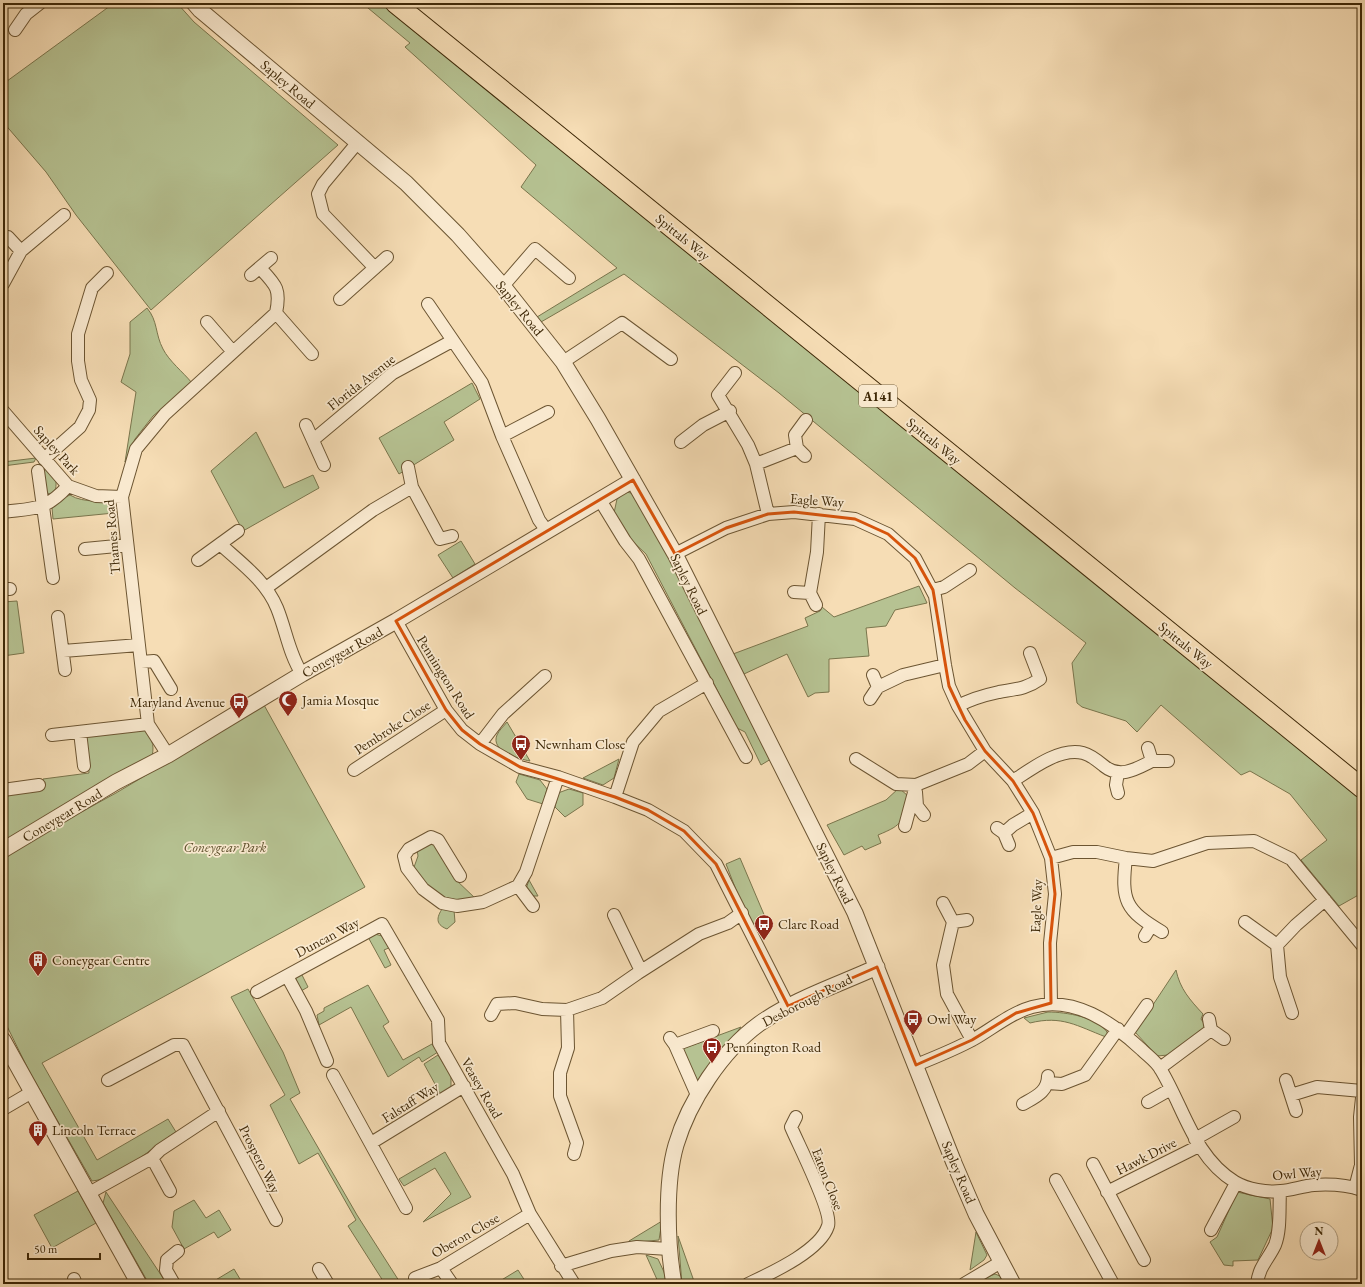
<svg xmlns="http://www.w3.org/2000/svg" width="1365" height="1287" viewBox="0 0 1365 1287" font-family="'EB Garamond',serif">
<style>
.green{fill:#b6c292;stroke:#7a754c}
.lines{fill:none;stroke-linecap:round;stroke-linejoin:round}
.minor-casing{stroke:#6c5532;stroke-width:14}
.tertiary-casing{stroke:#6c5532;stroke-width:17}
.trunk-casing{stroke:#3e2807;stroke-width:21}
.minor{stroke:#f9e9cf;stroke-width:12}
.tertiary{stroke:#f9e9cf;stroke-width:15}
.trunk{stroke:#f6ddb5;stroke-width:19}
.marked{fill:none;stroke:#d7540c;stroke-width:3;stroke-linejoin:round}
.labels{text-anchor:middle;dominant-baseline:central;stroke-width:3.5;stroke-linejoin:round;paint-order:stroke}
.shield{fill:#f9e9cf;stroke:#766243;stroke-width:1}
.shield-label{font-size:13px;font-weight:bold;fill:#3e2807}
.street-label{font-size:14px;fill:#3e2807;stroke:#f9e9cf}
.poi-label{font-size:14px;fill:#3e2807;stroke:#f9e9cf;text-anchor:start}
.park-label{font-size:14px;font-style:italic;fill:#5c4e2a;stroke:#f9e9cf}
</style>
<rect width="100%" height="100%" fill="#f6ddb5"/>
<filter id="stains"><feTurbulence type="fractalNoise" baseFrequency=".005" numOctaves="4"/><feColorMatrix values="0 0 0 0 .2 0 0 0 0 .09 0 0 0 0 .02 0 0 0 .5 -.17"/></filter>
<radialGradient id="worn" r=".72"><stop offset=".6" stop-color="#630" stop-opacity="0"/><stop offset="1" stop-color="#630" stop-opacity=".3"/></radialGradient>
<path class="green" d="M114,3H177L194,22L338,145L151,310L76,215L46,172L3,122V84Z
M362,3H381L1362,800V893L1339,906L1301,860L1327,840L1290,794L1250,771L1241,775L1161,705L1137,732L1126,721L1082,707L1077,703L1072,663L1086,643L1015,588L779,393L624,274L541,322L537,317L617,268L521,187L536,165L405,47L410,43Z
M147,308C158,321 155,334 163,349C169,361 183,372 192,383L153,416L135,439L125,462L136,392L121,382L130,354V322Z
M472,383L480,399L444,422L454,440L399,474L379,438Z
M256,432L284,488L313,475L319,488L243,531L211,471Z
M36,458L34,462L3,466V462Z
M41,464L56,479C56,486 57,492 50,494L45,492Z
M626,492L636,494L671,557L771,759L761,765L745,732L737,728L646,554L628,537L614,513L617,499Z
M70,495C84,504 106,499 113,505L114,513L53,519L52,508L63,498Z
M461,541L475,564L453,578L438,555Z
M919,586L927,603L895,610L886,626L866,628L869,656L829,659V692L815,693L808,697L787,654L744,674L733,654L808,626L805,618L820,611L822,607L834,617Z
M17,601L24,653L3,656V602Z
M264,705L365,887L42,1063L97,1160L168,1119L176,1132C154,1146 118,1179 92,1181L29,1071L3,1018V855L116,793Z
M507,722L530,761C519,759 490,751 497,735C499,730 504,726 507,722Z
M144,727C151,738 155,744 152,756L3,843V794L44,788L43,779L89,773L86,739L89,735Z
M619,759L614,778L603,785L583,778Z
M519,774L540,780L547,789L543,804L527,799L516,782Z
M899,788L908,796C901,822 905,824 878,835L881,843L865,850L862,846L844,855L827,825L886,800Z
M569,789L583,793V805L565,817L555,807L558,793Z
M433,843L454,878L476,899C442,903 435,894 413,870L418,856L417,849Z
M740,858L771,931L760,936L738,895L726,864Z
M529,880L538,896H531L526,889Z
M444,906L454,910L455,922L447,929C434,924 437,916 444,906Z
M375,934L382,936L391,947L384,950L391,965L385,968L368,937Z
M1176,970C1180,989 1190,1000 1203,1014L1201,1019L1205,1025L1204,1031L1168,1055L1157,1056L1135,1032Z
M300,971L308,987L301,991L296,982V975Z
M368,985L389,1022L383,1026L403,1060L432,1044L438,1052L422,1062L419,1057L388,1077L351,1007L319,1025L317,1015L324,1011V1008Z
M248,989L283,1052L300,1093L290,1099L357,1215L401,1284H385L348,1226L356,1220L318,1153L299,1164L270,1105L285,1095L231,997Z
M1048,1012C1065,1012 1100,1017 1108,1034L1106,1037C1077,1026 1062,1015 1030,1023L1024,1018Z
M741,1027L697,1084L679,1050Z
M438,1055L451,1076V1087L441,1095L424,1064Z
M445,1152L471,1197L423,1222L451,1194L435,1168L404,1186L399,1179Z
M78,1191L96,1223L52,1248L34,1215Z
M106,1192L167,1284H149L103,1203Z
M1237,1192L1270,1199L1273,1228L1258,1260L1233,1261V1266L1224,1265L1210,1242L1217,1237Z
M194,1200L206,1218L219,1210L231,1230L218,1238L214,1232L184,1249L172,1227L174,1211Z
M662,1221L659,1240L629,1243V1241Z
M976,1232L987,1255L984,1260L970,1270Z
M678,1236L695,1284H682Z
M646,1255L658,1259L664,1272L667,1284H659Z
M234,1269L243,1284H209Z
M518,1270L527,1284H495Z
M995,1274L1000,1276L1004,1284H987L978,1281Z"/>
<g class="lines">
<defs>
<path id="minor" d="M15,30L26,14L40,3
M358,142L323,184L318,194L323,214L375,268
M8,237L21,251
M251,275L271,258
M3,284L21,251L64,215
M503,286L535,249L569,278
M340,299L387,257
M428,304L482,383L502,436L539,520L547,531
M276,313L312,354
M207,322L233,352
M563,362L622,323L671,359
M735,373L718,395L748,445L756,464L768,514
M3,411L68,486L96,496L122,497
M306,425L324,465
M502,436L548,412
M313,440L393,373L452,341
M681,442L703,425L730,411
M805,456L797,448L795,435L806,420
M44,459L80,427L89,410L90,400L81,380L78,361V334L92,288L107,273
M756,464L797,448
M408,467L412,487L440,539L452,536
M38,471L53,578
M600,500L625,541L639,559L746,757
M3,512C35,508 45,511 68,486
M220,544C241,563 266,581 277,608C286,630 289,654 302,674
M85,549L127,545
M675,554L726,528L768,514L794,512L855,519L888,534L915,558L935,596L945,665L949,686L958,706L985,751L1013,781L1033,813L1051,858L1055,894L1050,943L1051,1003
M198,560L238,531
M266,588L373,510L412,487
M3,589H10
M933,590L944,587L970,570
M794,592L810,593L816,605
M810,593L817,552L819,514
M58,617L65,670
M396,621L446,710L462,730L480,744L520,767L558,777L615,797L648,810L684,831L716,864L788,1006
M63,651L139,645
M141,662L154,661L171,689
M873,675L878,687
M870,699L878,687L903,675L945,665
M958,706C971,699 985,695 999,692C1016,689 1026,689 1040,679L1030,653
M80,732L84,766
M52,735L148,724
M480,744L503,714L545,676
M1148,748L1152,761H1168
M168,755L148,724L122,497L136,449L165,414L276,313C281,289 276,285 260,268
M856,759L896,784L916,785L968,764L985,751
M354,770L446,710
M1013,781C1031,769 1060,747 1083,753C1091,755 1098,761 1104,766C1120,779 1136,769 1152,761
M3,790L39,785
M916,792L917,806L924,815
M1118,793L1116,785L1118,772
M615,797L633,742L659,711L707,683
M905,826L916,785
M997,828L1004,833L1009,845
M1004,833L1013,825L1033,813
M1051,858L1073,852H1097L1126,858L1153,861L1207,843L1254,841L1291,859L1362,945
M1126,858C1121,901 1125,910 1162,932
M460,876L438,840L431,837L409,849L404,856L407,868L423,889L442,903L457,906L483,902L518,886L526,872L558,777
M518,886L533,906
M943,903L953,922L943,965L947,994L972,1040
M614,915L641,971
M953,922L967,920
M1245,922L1277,945L1280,977L1292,1013
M1145,936L1151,926
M1277,945L1296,925L1325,900
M287,976L306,1011L327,1061
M257,992L382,924L438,1020L439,1043L513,1174L530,1214L574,1284
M567,1010L568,1048L560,1073V1096L577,1143L574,1154
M491,1015L497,1004L515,1003L542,1009L567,1010L602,998L638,973L699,934L728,923L742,913
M1211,1030L1224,1039
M1126,1035L1147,1005
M670,1038L675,1045L697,1095
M675,1045L713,1031
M916,1065C936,1057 956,1049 974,1039C993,1028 1011,1013 1032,1007C1074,995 1113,1023 1142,1050C1148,1056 1157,1062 1161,1070C1184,1108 1194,1157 1235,1182C1247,1189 1267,1193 1281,1191C1292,1190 1303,1186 1314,1185C1329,1184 1347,1185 1362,1190
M1160,1068L1211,1030L1209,1019
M333,1075L406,1208
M108,1080L174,1045H183L276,1220
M1286,1080L1296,1111
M1048,1083L1062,1084L1085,1075L1118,1029
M1291,1095L1317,1087L1362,1091
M1148,1102L1171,1089
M1023,1104C1035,1097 1048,1092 1048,1076
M3,1109L32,1092
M1195,1139L1234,1117
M371,1143L464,1086
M152,1158L170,1191
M1093,1164L1144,1260
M1056,1180L1113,1284
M1355,1188L1361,1165L1360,1117L1362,1098
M1107,1192L1199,1146
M89,1193L152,1158L160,1150L219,1111
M1211,1230L1236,1183
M561,1266L611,1251L637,1247L669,1249
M441,1268L452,1284
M319,1269L328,1284
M415,1278L441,1268L530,1214
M74,1279L76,1284
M174,1284L166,1270L167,1260L178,1251
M748,1284C771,1273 820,1251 828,1226C833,1212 798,1144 791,1127L796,1117
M964,1284L1001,1262
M1257,1284C1259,1266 1268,1260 1275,1245C1281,1230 1279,1208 1280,1192"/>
<path id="tertiary" d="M194,3L200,10L406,183L458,235L503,286L563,362L598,419L675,554L855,913L954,1163L976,1214L1013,1284
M3,850L116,782L168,755L302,674L396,621L633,480
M3,1040L139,1284
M674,1284C667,1245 665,1183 676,1145C689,1101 722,1051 759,1024C794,999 838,985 877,967"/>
<path id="trunk" d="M395,3L1362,788"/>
</defs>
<use href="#minor" class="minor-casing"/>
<use href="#tertiary" class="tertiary-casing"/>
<use href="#trunk" class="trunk-casing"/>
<use href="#minor" class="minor"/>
<use href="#tertiary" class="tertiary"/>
<use href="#trunk" class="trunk"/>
</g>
<path class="marked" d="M633,480L675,554L726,528L768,514L794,512L855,519L888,534L915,558L933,590L949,686L965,720L985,751L1013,781L1033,813L1051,858L1055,894L1050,943L1051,1003L1016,1013L972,1040L916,1065L877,967L788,1006L716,864L684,831L648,810L615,797L520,767L480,744L462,730L446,710L396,621Z"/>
<defs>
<symbol id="mosque-pin" viewBox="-11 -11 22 30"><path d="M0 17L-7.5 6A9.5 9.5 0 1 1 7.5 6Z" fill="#8f2418" stroke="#f9e9cf"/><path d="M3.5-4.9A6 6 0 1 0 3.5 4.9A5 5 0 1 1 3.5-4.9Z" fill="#fff"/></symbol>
<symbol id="bus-pin" viewBox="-11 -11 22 30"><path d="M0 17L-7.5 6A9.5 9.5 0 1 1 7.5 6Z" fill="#8f2418" stroke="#f9e9cf"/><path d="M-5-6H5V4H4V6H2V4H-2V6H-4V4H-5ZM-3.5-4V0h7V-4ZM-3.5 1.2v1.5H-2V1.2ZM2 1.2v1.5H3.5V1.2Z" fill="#fff"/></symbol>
<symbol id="building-pin" viewBox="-11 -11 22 30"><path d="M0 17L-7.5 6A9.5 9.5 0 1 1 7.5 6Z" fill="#8f2418" stroke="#f9e9cf"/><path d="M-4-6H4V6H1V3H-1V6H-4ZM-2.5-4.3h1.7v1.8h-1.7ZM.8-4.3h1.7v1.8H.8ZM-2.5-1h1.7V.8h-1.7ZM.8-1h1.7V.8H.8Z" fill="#fff"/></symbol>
</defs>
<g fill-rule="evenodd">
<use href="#mosque-pin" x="277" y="689" width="22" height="30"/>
<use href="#bus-pin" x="228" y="691" width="22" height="30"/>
<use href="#bus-pin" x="510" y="733" width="22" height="30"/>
<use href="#bus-pin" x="753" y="913" width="22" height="30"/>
<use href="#building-pin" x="27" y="949" width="22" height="30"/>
<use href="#bus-pin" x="902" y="1008" width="22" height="30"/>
<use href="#bus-pin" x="701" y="1036" width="22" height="30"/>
<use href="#building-pin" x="27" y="1119" width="22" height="30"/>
</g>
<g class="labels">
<rect class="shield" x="859" y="385" width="38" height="22" rx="3"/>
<g class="shield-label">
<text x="878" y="396">A141</text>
</g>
<g class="street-label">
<text transform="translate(288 84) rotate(40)">Sapley Road</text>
<text transform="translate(683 237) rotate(39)">Spittals Way</text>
<text transform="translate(520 308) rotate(51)">Sapley Road</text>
<text transform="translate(361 382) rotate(-38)">Florida Avenue</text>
<text transform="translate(934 441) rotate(39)">Spittals Way</text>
<text transform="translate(57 450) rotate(48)">Sapley Park</text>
<text transform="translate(817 500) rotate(4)">Eagle Way</text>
<text transform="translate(112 537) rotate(-95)">Thames Road</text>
<text transform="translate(689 584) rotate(64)">Sapley Road</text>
<text transform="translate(1186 645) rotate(39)">Spittals Way</text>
<text transform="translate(342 652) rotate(-29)">Coneygear Road</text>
<text transform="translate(446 677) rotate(58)">Pennington Road</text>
<text transform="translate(392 727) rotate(-33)">Pembroke Close</text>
<text transform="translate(62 815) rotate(-31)">Coneygear Road</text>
<text transform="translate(835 873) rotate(64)">Sapley Road</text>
<text transform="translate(1036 906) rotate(-88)">Eagle Way</text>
<text transform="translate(327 937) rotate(-28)">Duncan Way</text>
<text transform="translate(807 1000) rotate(-27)">Desborough Road</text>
<text transform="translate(482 1088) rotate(60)">Veasey Road</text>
<text transform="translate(410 1102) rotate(-32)">Falstaff Way</text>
<text transform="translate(1146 1156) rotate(-27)">Hawk Drive</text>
<text transform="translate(260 1159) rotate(63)">Prospero Way</text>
<text transform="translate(959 1172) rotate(67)">Sapley Road</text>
<text transform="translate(1297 1173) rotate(-5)">Owl Way</text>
<text transform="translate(828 1179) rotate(69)">Eaton Close</text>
<text transform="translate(465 1235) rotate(-30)">Oberon Close</text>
</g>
<g class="poi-label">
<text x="302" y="700">Jamia Mosque</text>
<text x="225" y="702" text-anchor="end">Maryland Avenue</text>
<text x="535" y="744">Newnham Close</text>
<text x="778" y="924">Clare Road</text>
<text x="52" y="960">Coneygear Centre</text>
<text x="927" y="1019">Owl Way</text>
<text x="726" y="1047">Pennington Road</text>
<text x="52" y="1130">Lincoln Terrace</text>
</g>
<g class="park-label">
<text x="225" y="847">Coneygear Park</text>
</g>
</g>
<rect width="1365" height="1287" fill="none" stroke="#f6ddb5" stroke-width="16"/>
<rect x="4" y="4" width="1357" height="1279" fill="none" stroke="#3e2807" stroke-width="2"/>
<rect x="8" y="8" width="1349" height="1271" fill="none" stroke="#3e2807"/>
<g transform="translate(1319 1241)"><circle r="19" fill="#f9e9cf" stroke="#ae9c7f"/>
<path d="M0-3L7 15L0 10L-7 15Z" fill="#8f2418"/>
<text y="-6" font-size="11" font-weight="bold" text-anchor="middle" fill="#3e2807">N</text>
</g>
<path d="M28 1253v6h72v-6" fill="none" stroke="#3e2807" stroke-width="2"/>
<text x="34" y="1253" font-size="12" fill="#3e2807" stroke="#f9e9cf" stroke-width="3" paint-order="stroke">50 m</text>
<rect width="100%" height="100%" filter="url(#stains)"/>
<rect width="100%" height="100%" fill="url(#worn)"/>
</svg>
